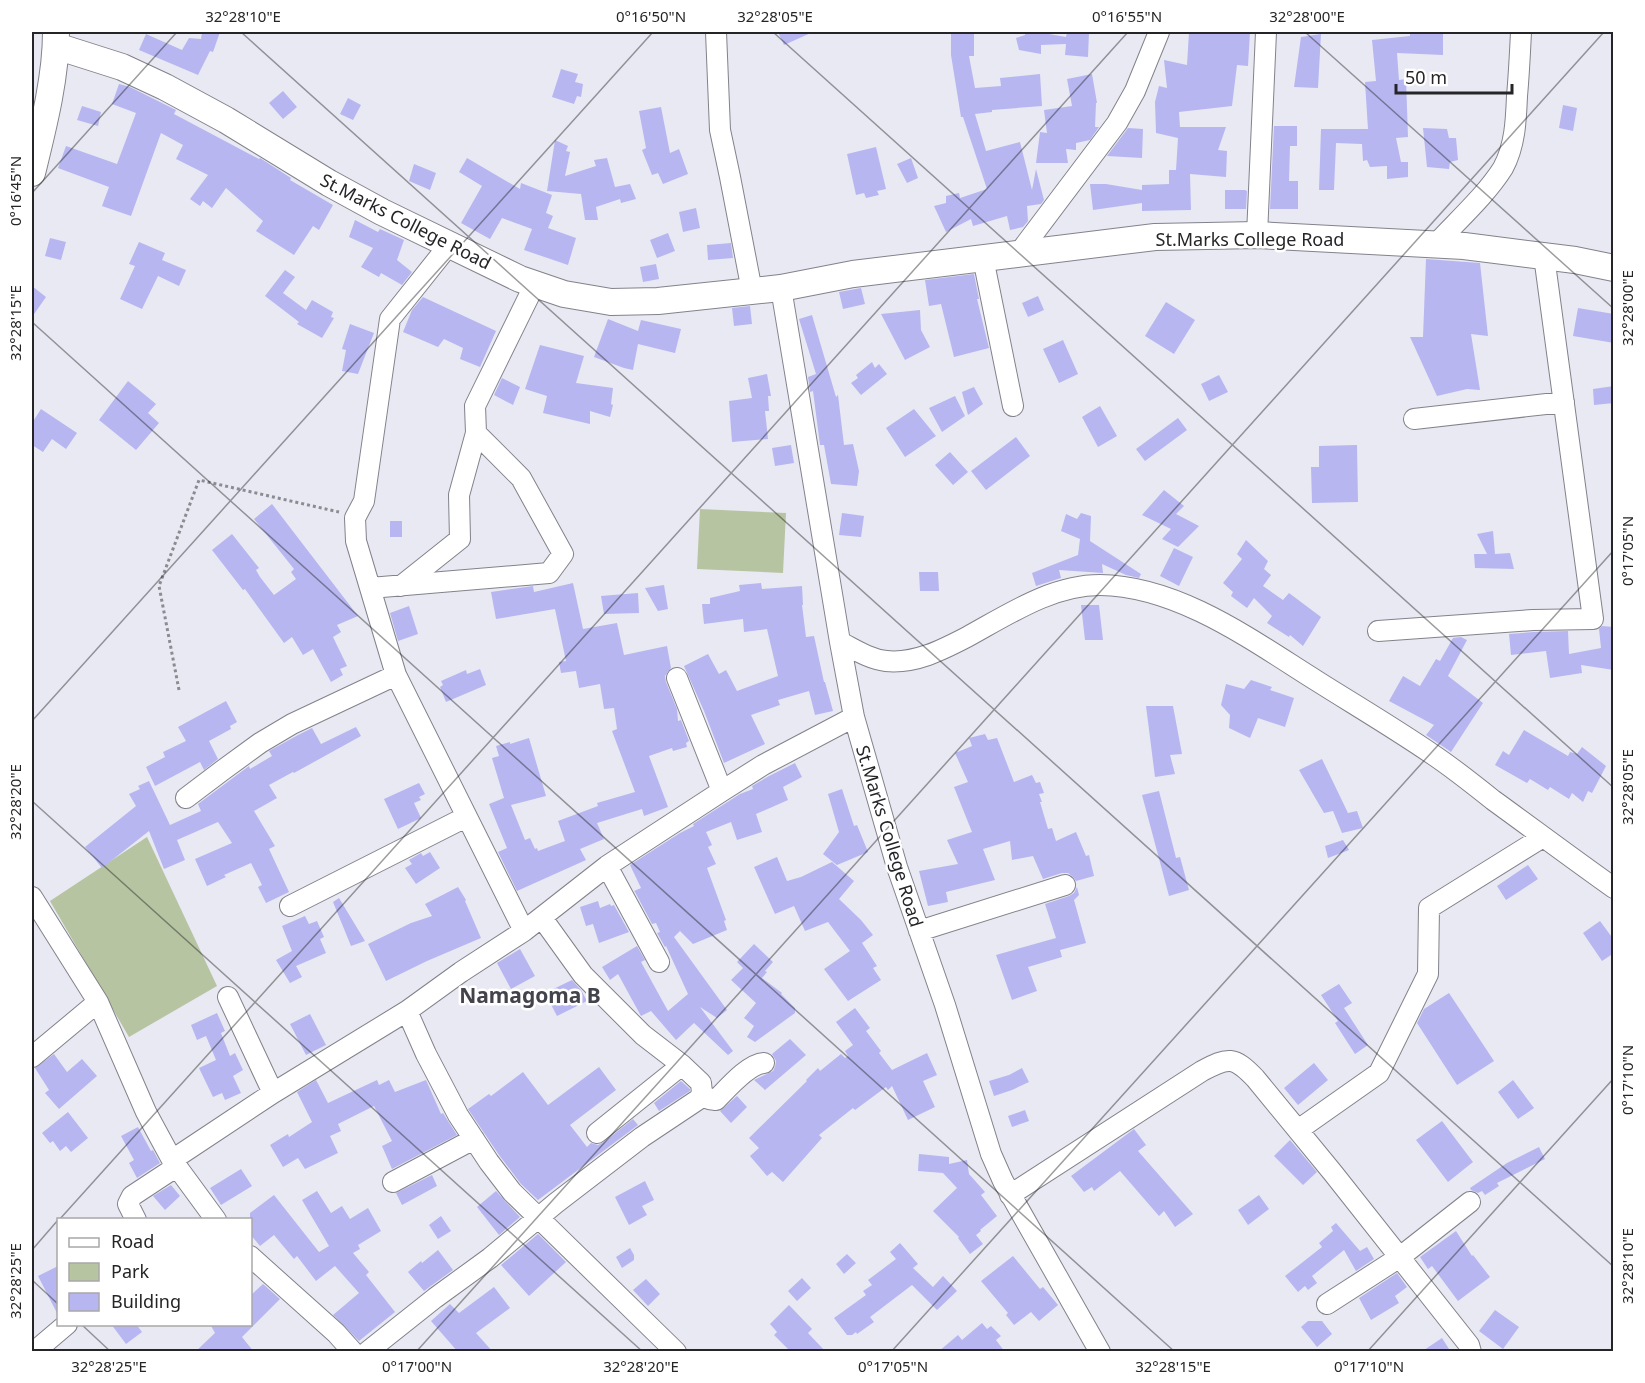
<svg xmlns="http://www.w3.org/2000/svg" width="1645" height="1383" viewBox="0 0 1645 1383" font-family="'Noto Sans',sans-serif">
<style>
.green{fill:#b7c4a1}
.building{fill:#b7b6f1}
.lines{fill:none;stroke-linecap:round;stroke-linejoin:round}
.minor-casing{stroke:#82828b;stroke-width:22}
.major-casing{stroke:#82828b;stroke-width:28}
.path{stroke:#8b8b92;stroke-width:3;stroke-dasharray:3 3;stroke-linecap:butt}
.minor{stroke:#fff;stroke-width:20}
.major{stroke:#fff;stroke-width:26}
.ticks{fill:none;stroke:#252528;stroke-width:1.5;stroke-opacity:0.45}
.labels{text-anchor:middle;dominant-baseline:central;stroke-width:5;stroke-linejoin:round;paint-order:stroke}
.street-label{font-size:18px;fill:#252528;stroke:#fff}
.quarter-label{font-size:21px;font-weight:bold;fill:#43434b;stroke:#fff}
.neatline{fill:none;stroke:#252528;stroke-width:2}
.ticks-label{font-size:15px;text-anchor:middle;fill:#252528}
</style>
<rect width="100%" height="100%" fill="#e9e9f3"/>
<path class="green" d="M700,509L786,513L783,573L697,569Z
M147,837L217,986L129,1037L50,901Z"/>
<path class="building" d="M202,32H220L213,52L210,51L198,75L139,50L146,34L182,50L189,38L201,39Z
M778,32H813L784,45Z
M951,32H974V56H969L975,88L1001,86L1000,78L1040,74L1042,106L992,110V112L975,114L986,151L1020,142L1032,190L1036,169L1044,200L1041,204L1027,206L1028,221L1023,227L1010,230L1007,216L973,226L971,219L946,232L934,206L946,203V196L959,193L960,198L987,189L963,117H961L951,55Z
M1025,32H1043V33L1066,37L1067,32H1089L1088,57L1065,55L1066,44L1041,45V54L1019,50L1016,38L1025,35Z
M1189,32H1250L1248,66L1237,65L1232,106L1179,112L1180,127H1226L1218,150L1227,151L1226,177L1190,174L1191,210L1142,211V203L1093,210L1090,184H1106L1142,190V185L1169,184V170H1176L1178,138L1156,133L1155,102L1159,86L1167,88L1164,60L1187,65Z
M1410,32H1443V55L1397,53L1399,80L1406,79L1408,137L1396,138L1401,162H1408V177L1387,179V166L1370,167L1367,160L1363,161L1362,144L1336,143L1334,190H1319L1321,129H1368L1365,82L1376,81L1372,40L1410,36Z
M1321,34L1318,88L1294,87L1301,37Z
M561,69L578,74L575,82L583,84L581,97L577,96L574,104L552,97Z
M1092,74L1097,103H1096L1095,127H1099L1090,140L1076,143V150L1066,149L1068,163H1036L1040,132L1047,133L1044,110L1072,106L1067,79Z
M119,84L130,87L176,110L174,114L259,159L260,158L291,178L290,180L333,205L319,230L313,226L294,255L256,231L263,221L226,188L212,208L203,201L200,206L190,199L208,175L176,159L183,145L161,133L131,216L102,206L109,187L58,168L66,146L117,164L136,113L112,104Z
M283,91L297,107L283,119L269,103Z
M348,98L361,105L353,120L340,114Z
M1563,105L1577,108L1573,131L1559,128Z
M82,106L101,112L98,126L77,120Z
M661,107L670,153L679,149L688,174L663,184L658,173L652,175L642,150L646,148L639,111Z
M1274,126H1297V146H1290L1289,181H1298V209H1270Z
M1128,128L1143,129L1142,158L1107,156Z
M1423,128L1447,129L1449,138H1456L1458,160L1450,162L1449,169L1427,167Z
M555,140L568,146L566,151L570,152L565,176L596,166L594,160L607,158L615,187L630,184L636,199L621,203L620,199L596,207L598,220H585L581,194L547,191Z
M876,147L886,189L877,191L879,195L866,198L864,193L856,195L847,154Z
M467,158L520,189L521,183L552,195L546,213L553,216L548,228L576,238L568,265L524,250L532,229L502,218L490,239L461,223L482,186L459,172Z
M911,158L918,178L907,183L897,164Z
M414,164L436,173L430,190L409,181Z
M1225,190H1245L1247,191L1246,209H1225Z
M696,208L700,228L683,232L679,212Z
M355,220L378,232L380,229L404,240L397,260L412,272L402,285L381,273L379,277L361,267L373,248L349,237Z
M668,233L675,251L657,258L650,240Z
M50,238L66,242L61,260L45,256Z
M139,242L165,253L162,260L186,270L179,286L158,276L142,309L120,299L135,266L129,264Z
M731,243L733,258L708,260L707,245Z
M1426,259L1480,263L1488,336L1471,334L1480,390L1467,389L1437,396L1410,337H1423Z
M656,264L659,279L643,282L640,267Z
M285,270L295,277L283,293L306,310L312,300L333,312L331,317L334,318L322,338L297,324L299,322L265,296Z
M974,274L979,299H977L989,348L954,357L941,304L929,306L925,280Z
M32,286L46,297L32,317Z
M861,288L865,304L843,309L839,292Z
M1038,296L1044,310L1028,317L1022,303Z
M423,297L496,331L480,367L460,359L463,348L444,339L438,347L403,332L412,310Z
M1166,302L1195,320L1174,354L1145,336Z
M750,306L752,324L734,326L732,308Z
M1578,308L1614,314V343L1573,336Z
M920,310L921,330L930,347L905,360L881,314Z
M812,315L836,397L838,395L844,445L853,444L859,471L857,486L831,484L824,445H820L813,391L810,392L808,377L816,374L799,319Z
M608,319L638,331L641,320L681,329L675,353L638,344L633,370L624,368L594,357Z
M350,324L374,333L358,374L342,371L346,350L342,349Z
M1063,340L1078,374L1059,383L1043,349Z
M540,345L584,356L576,383L613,388L611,404L613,405L610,417L590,411V424L543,413L547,396L525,389Z
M872,362L875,368L879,364L887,374L861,395L851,383L858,378L856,375Z
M767,374L771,396H768L769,411H765L768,439L732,442L729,401L752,398L748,378Z
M1219,375L1228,392L1209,401L1201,384Z
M502,378L520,387L513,405L494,395Z
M128,381L156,404L148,413L159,423L136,450L99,420Z
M1614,386V403L1594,405L1593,389Z
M974,387L983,404L968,415L962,392Z
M955,396L965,416L942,432L929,408Z
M1100,406L1117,436L1098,447L1082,417Z
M41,409L77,433L66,449L52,439L43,452L32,445V423Z
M914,409L936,436L905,457L886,428Z
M1178,418L1187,430L1145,461L1136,449Z
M1016,437L1030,456L986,490L971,471Z
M791,445L794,463L775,466L772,448Z
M1357,445L1358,502L1312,503L1311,467H1319V446Z
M950,452L968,472L953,485L935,465Z
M1164,490L1184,506L1176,514L1199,526L1178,547L1162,539L1171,529L1142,515Z
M272,504L358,616L337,625L341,632L333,637L347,666L340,669L343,675L331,682L313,649L303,655L292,637L284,643L245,589L243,590L212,550L232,534L259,568L256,570L260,577L274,595L296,579L291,572L294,569L254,519Z
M842,513L864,516L861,537L839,535Z
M1081,513L1091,516L1090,541L1141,574L1139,578L1126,575L1102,564L1103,573L1059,570L1061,578L1036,586L1032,573L1078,555L1080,539L1061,531L1066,514L1077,519Z
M390,521H402V537H390Z
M1493,531L1495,554L1510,553L1514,569L1475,568L1474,554H1487L1477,534Z
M1246,540L1268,561L1264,569L1271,575L1263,586L1283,600L1289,593L1321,617L1303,646L1290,635L1289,637L1267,623L1272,616L1254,598L1247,608L1231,596L1233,592L1223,583L1242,559L1237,554Z
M1174,548L1193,557L1179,586L1160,576Z
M919,572H938L939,591H920Z
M573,583L583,629L617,623L624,655L667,646L671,668L665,676L666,682L677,709L678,721L681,720L689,741L686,743L687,747L673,751L672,748L649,756L668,807L644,816L642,809L597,823L604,839L580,849L586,860L517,891L498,852L507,848L489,804L504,798L492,758L499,756L496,746L510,742V744L529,738L546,796L511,805L525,840L530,838L535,849L537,848L538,851L565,841L558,821L598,806L597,803L635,792L612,731L617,729L614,708L604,709L600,684L579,688L576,671L561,673L559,662L566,661L555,609L496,619L491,592L533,586L534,592Z
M761,583L762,589L802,586L803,605H802L806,637L814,636L824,682H825L833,711L815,715L809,691L778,700L780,705L751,715L765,744L724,763L704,711L684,666L708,654L719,674L726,670L737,691L778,676L767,629L744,632L743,619L704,624L702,604H710V598L740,591L739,585Z
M664,585L668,609L658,611L645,588Z
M638,593L639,613L604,614L601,596Z
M1081,605H1099L1103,640H1085Z
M409,606L418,634L398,641L390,613Z
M1602,626L1614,627V670L1581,665L1582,673L1550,678L1546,651L1511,655L1509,634L1534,632L1568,631L1569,654L1601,648L1599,629Z
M1461,637L1467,640L1448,676L1483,703L1451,752L1426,735L1434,725L1389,701L1403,676L1420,686L1436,659L1440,661L1453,638Z
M480,669L486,685L446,702L440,687L443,685L441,681L466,670L467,674Z
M1251,680L1272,687L1270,690L1294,698L1285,727L1258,718L1250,738L1229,728L1230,715L1221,705L1226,684L1244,689Z
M226,701L237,722L230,726L231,729L209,741L218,759L204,770L200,762L155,786L146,767L165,757L163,752L186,741L178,727Z
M1146,706H1173L1182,754L1170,755L1175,774L1155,777Z
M356,727L361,736L294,773L293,772L269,785L277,798L254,811L275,846L269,849L289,892L266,903L258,887L262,885L251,863L224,875L226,877L207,886L195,859L232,843L218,822L177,840L185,860L164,869L149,831L102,868L85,847L136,806L129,794L140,789L138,786L149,781L170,825L201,811L198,804L249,766L250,769L272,756L269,751L298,735L312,728L321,744Z
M1524,730L1568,756L1570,752L1577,754L1582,747L1606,766L1592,793L1588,791L1583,802L1572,793L1569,799L1550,787L1548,790L1530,779L1527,783L1495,765L1503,751L1509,755Z
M985,734L988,740L997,738L1014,782L1032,775L1036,783L1040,782L1044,793L1039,794L1042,802H1040L1048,829L1052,828L1056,841L1076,832L1086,856L1089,855L1094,876L1076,881L1073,877L1068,873H1062L1043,879L1033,856L1012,860L1010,841L983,849L995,880L946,892L948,902L928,906L919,871L958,864L947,840L972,832L954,787L968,782L955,753L972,746L969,738Z
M1322,759L1348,813L1357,811L1363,828L1342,833L1333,811L1324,813L1299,770Z
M795,763L802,777L783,787L788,800L756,814L762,832L737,840L731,822L706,832L712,845L708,847L716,864L707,868L726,920L724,921L727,930L693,944L680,931L674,937L727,1010L717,1018L700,1007L733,1051L728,1055L694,1023L676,1040L651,1011L641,1016L618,974L610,980L602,967L637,946L645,960L641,962L668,1011L688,994L666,946L665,947L657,933L660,932L656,923L652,924L635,892L634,891L641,888L630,865L680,833L694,826L693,824L740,794L753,789L752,786L769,776Z
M419,783L425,794L419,797L421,800L414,803L421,818L398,829L384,799Z
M842,789L854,826L857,825L868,852L837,865L823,854L839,832L828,794Z
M1159,791L1176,858L1180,857L1189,890L1169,896L1142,795Z
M1343,840L1349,850L1328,858L1325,846Z
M430,852L440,868L416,884L405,868L412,864L409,860L421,853L423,856Z
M777,857L787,881L801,877L832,862L854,881L839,899L861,920L873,935L862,943L877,966L873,968L881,980L848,1001L824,969L850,951L828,922L805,931L794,906L775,914L754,867Z
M1528,865L1538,879L1506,900L1497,886Z
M458,887L466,900L465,901L481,938L427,961L386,981L368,944L411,923L432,916L425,904Z
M1077,887L1079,895L1074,900L1086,943L1060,950L1062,957L1028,967L1037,991L1012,1000L996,955L1056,938L1045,904L1069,896L1074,893Z
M339,898L365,941L351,946L333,902Z
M598,901L600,908L610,904L611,906L614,905L629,932L599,943L593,924L586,926L580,907Z
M305,916L309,924L317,921L324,937L320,939L326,953L296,966L302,977L290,983L276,960L292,951L282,926Z
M1600,921L1614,940V953L1602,961L1583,933Z
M754,944L773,962L765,971L767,972L762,978L782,993L781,994L795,1008V1013L755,1042L747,1037L754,1026L744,1018L756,1003L731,980L743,968L737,962Z
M520,949L535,976L511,989L497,963Z
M572,980L581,990L587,1001L557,1016L545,993Z
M1339,984L1352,1003L1344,1008L1368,1045L1355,1054L1335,1023L1338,1021L1321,995Z
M1449,993L1494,1061L1457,1085L1417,1023L1424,1009Z
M855,1008L870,1028L866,1031L881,1051L879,1053L892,1070L927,1053L937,1075L923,1081L935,1107L908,1120L892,1086L888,1090L886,1087L855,1110L853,1108L819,1135L822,1138L783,1182L772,1172L767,1176L750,1156L759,1148L749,1138L807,1081L806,1080L818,1068L820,1071L841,1054L845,1058L848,1056L845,1051L853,1045L836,1022Z
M217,1013L225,1031L221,1033L230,1056L235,1053L243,1070L233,1076L241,1093L225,1100L222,1093L213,1097L199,1068L216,1060L206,1036L197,1040L191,1025Z
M310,1014L326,1045L306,1055L290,1024Z
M790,1039L806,1055L765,1090L754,1080L773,1071L775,1067L776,1061L772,1054Z
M54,1054L67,1072L82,1059L97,1076L59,1109L45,1093L49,1090L35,1068Z
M1314,1063L1328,1080L1298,1105L1284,1088Z
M599,1067L616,1090L570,1125L587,1147L591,1143L598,1145L604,1142L633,1119L638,1125L538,1200L521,1184L499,1155L468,1109L489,1094L491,1096L523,1072L548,1105Z
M1022,1068L1029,1082L1012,1090L994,1096L989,1081L1009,1075Z
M316,1080L328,1103L377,1080L379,1085L389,1080L395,1092L426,1080L441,1114L443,1113L457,1135L392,1169L382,1146L392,1141L374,1106L338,1124L341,1131L330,1136L338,1153L305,1169L298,1158L283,1167L270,1145L288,1134L289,1137L312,1122L297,1092Z
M1513,1080L1534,1108L1518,1119L1498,1092Z
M681,1081L690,1089V1091L659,1111L654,1103Z
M737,1096L747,1107L731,1123L720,1111Z
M1025,1110L1029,1121L1012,1127L1008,1116Z
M68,1112L88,1138L71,1152L66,1146L60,1151L53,1141L50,1143L42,1133Z
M1442,1121L1473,1162L1448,1182L1416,1140Z
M138,1127L151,1151L153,1150L160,1163L137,1178L129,1163L134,1160L121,1136Z
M1134,1129L1146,1145L1138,1151L1193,1214L1175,1227L1164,1211L1159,1216L1120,1171L1094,1191L1092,1187L1084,1192L1071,1176Z
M1290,1140L1317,1172L1303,1185L1274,1156Z
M1539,1147L1545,1159L1497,1183L1499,1186L1485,1195L1482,1191L1478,1193L1471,1190L1470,1188L1507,1163Z
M919,1154L949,1157V1164L967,1160L969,1174L985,1192L981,1195L997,1216L980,1230L981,1231L976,1235L983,1244L970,1254L958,1238L959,1237L933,1211L957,1188L943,1173L918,1171Z
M241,1169L252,1186L221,1205L210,1188Z
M432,1175L437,1186L402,1205L396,1193Z
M645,1181L654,1200L642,1206L647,1215L629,1225L615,1197Z
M171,1185L180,1196L165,1210L153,1196Z
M317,1191L331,1213L342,1206L350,1219L368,1208L381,1231L358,1245L360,1249L353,1253L369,1272L366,1275L395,1312L359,1341L333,1315L359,1293L335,1266L316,1281L297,1256L294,1259L274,1235L260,1246L250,1234V1213L274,1195L319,1252L329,1246L302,1200Z
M496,1191L520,1217L499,1235L477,1207Z
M1259,1195L1269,1209L1248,1225L1238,1210Z
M441,1216L451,1231L438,1239L429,1225Z
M1336,1223L1360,1251L1367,1247L1374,1259L1356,1271L1344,1250L1312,1276L1317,1283L1308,1290L1305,1286L1298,1292L1285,1276L1322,1247L1319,1243L1333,1231L1331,1227Z
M1456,1231L1472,1256L1473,1255L1490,1277L1458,1301L1432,1266L1428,1269L1420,1257Z
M538,1234L566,1262L529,1296L501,1265Z
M900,1243L918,1264L913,1268L933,1287L943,1276L957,1291L937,1310L912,1285L870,1317L874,1322L857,1334L856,1332L852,1335H847L834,1318L866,1295L863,1291L872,1285L868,1280L896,1259L890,1252Z
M630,1248L634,1255V1260L622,1268L616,1257Z
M438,1250L453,1270L424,1291L408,1272L421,1261L422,1263Z
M847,1254L856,1263L844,1274L836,1264Z
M1013,1256L1040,1289L1043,1287L1058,1305L1039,1321L1031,1312L1014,1325L1006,1315L1008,1313L981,1281Z
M58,1266V1315L38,1276Z
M1397,1273L1407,1287L1395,1296L1399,1303L1371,1320L1359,1298Z
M802,1278L811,1288L797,1301L788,1291Z
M646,1279L660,1294L648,1306L633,1290Z
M263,1284L280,1299L242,1337L254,1352H195L215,1333L210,1324H250V1296Z
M494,1287L510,1308L476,1333L493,1352H458L431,1321L450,1304L459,1313Z
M789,1305L812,1329L808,1333L826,1352H791L774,1335L777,1332L770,1324Z
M1495,1310L1519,1327L1503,1349L1479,1331Z
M1308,1321H1322L1332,1334L1317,1347L1301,1327Z
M982,1323L987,1329L991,1326L1001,1336L996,1340L1005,1352H938L958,1335L962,1340Z
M111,1324H136L142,1332L126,1344Z
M1442,1338L1451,1352H1421Z"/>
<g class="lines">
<defs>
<path id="minor" d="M716,32L720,130L730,177L752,291
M1257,235L1266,32
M1436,244C1458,220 1486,195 1503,168C1515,146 1516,121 1517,96C1519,74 1520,53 1521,32
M449,245L390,319L364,501L355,518L356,541L396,675L524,931
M1019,253L1117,123L1135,91L1159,32
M983,258L1013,406
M781,288L840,642L854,717L897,867L945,1005L991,1154L1003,1181L1100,1352
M1414,419L1564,402
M401,586L460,539L459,495L476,433
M370,588L549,573L563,554L521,478L476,433L475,406L535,284
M1378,631L1533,620L1593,619L1544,256
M840,642C854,649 869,659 886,661C915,664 942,650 967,637C1009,614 1052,585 1100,585C1179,586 1253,641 1317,681C1355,705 1394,728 1432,754C1453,768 1473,784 1493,800C1533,829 1573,859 1614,888
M677,678L722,791
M186,798L223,770L260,743L292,724L396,675
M607,866L659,962
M32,897L98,1002L146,1112L172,1160L216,1220
M290,906L466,817
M919,931L1065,885
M228,997L273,1093
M407,1011L426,1054L458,1115L489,1162L512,1192L676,1352
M32,1057L98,1002
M702,1093L709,1099L716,1100C728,1088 748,1064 764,1063
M1298,1130L1379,1073L1428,974L1429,908L1543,837
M597,1133L682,1065
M172,1160L273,1093L407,1011L461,972L524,931L607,866L722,791L763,765L854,717
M393,1182L474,1139
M1010,1195L1202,1071C1228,1057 1234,1056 1255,1078L1333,1173L1469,1345L1471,1352
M136,1220L128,1204L132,1196L176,1167
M250,1256L336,1333L353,1352
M1327,1304L1400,1257L1470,1202
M34,1352L67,1324
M367,1352L435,1298L490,1258L556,1203L642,1137L699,1099L702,1093L701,1083L682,1065L643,1035L583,975L542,918"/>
<path id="major" d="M56,46L122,67L165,87L226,120L329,183L382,212L520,279L564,294L611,302L658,301L781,288L853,274L1155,237L1257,235L1464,246L1575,260L1614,268
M32,173C43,128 56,78 56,32"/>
</defs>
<use href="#minor" class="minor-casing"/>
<use href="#major" class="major-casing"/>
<path class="path" d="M179,690L159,586L199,480L339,512"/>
<use href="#minor" class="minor"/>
<use href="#major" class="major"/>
</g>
<path class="ticks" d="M241,32L1614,1267M773,32L1614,788M1305,32L1614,309M32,193L177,32M32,322L1175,1352M32,721L653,32M32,801L643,1352M59,1220L1128,32M32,1250L58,1220M32,1280L58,1304M81,1324L111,1352M416,1352L1604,32M891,1352L1614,550M1367,1352L1614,1078"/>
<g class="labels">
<g class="street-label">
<text transform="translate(406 221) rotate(27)">St.Marks College Road</text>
<text x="1250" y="239">St.Marks College Road</text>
<text transform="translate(890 836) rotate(73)">St.Marks College Road</text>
</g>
<g class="quarter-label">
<text x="530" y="995">Namagoma B</text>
</g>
</g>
<rect width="1645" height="1383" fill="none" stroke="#ffffff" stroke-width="66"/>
<rect x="57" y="1218" width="195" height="108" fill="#ffffff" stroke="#a8a8a9" stroke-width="1.5"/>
<rect x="69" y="1238" width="30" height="9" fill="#ffffff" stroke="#a8a8a9" stroke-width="1.5"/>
<text x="111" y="1248" font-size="18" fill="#252528">Road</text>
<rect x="69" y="1263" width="30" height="18" fill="#b7c4a1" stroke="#a8a8a9" stroke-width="1.5"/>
<text x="111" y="1278" font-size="18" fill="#252528">Park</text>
<rect x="69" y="1293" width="30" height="18" fill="#b7b6f1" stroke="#a8a8a9" stroke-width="1.5"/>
<text x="111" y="1308" font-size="18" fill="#252528">Building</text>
<path d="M1396 84v9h116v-9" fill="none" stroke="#252528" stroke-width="3"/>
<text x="1405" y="84" font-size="18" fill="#252528" stroke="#ffffff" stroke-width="4.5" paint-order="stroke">50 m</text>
<rect x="33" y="33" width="1579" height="1317" class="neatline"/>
<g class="ticks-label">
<text x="243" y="22">32°28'10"E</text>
<text x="651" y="22">0°16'50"N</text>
<text x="775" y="22">32°28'05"E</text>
<text x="1127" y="22">0°16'55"N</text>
<text x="1307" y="22">32°28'00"E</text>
<text transform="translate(16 191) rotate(-90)" y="5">0°16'45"N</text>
<text transform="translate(1628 308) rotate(-90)" y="5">32°28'00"E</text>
<text transform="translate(16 323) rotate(-90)" y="5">32°28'15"E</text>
<text transform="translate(1628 551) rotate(-90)" y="5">0°17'05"N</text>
<text transform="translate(1628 787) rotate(-90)" y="5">32°28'05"E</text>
<text transform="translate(16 802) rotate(-90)" y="5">32°28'20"E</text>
<text transform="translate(1628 1080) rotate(-90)" y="5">0°17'10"N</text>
<text transform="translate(1628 1266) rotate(-90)" y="5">32°28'10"E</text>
<text transform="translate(16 1281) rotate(-90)" y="5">32°28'25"E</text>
<text x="109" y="1372">32°28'25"E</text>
<text x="417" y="1372">0°17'00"N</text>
<text x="641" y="1372">32°28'20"E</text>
<text x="893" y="1372">0°17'05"N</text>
<text x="1173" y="1372">32°28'15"E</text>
<text x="1369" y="1372">0°17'10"N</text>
</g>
</svg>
